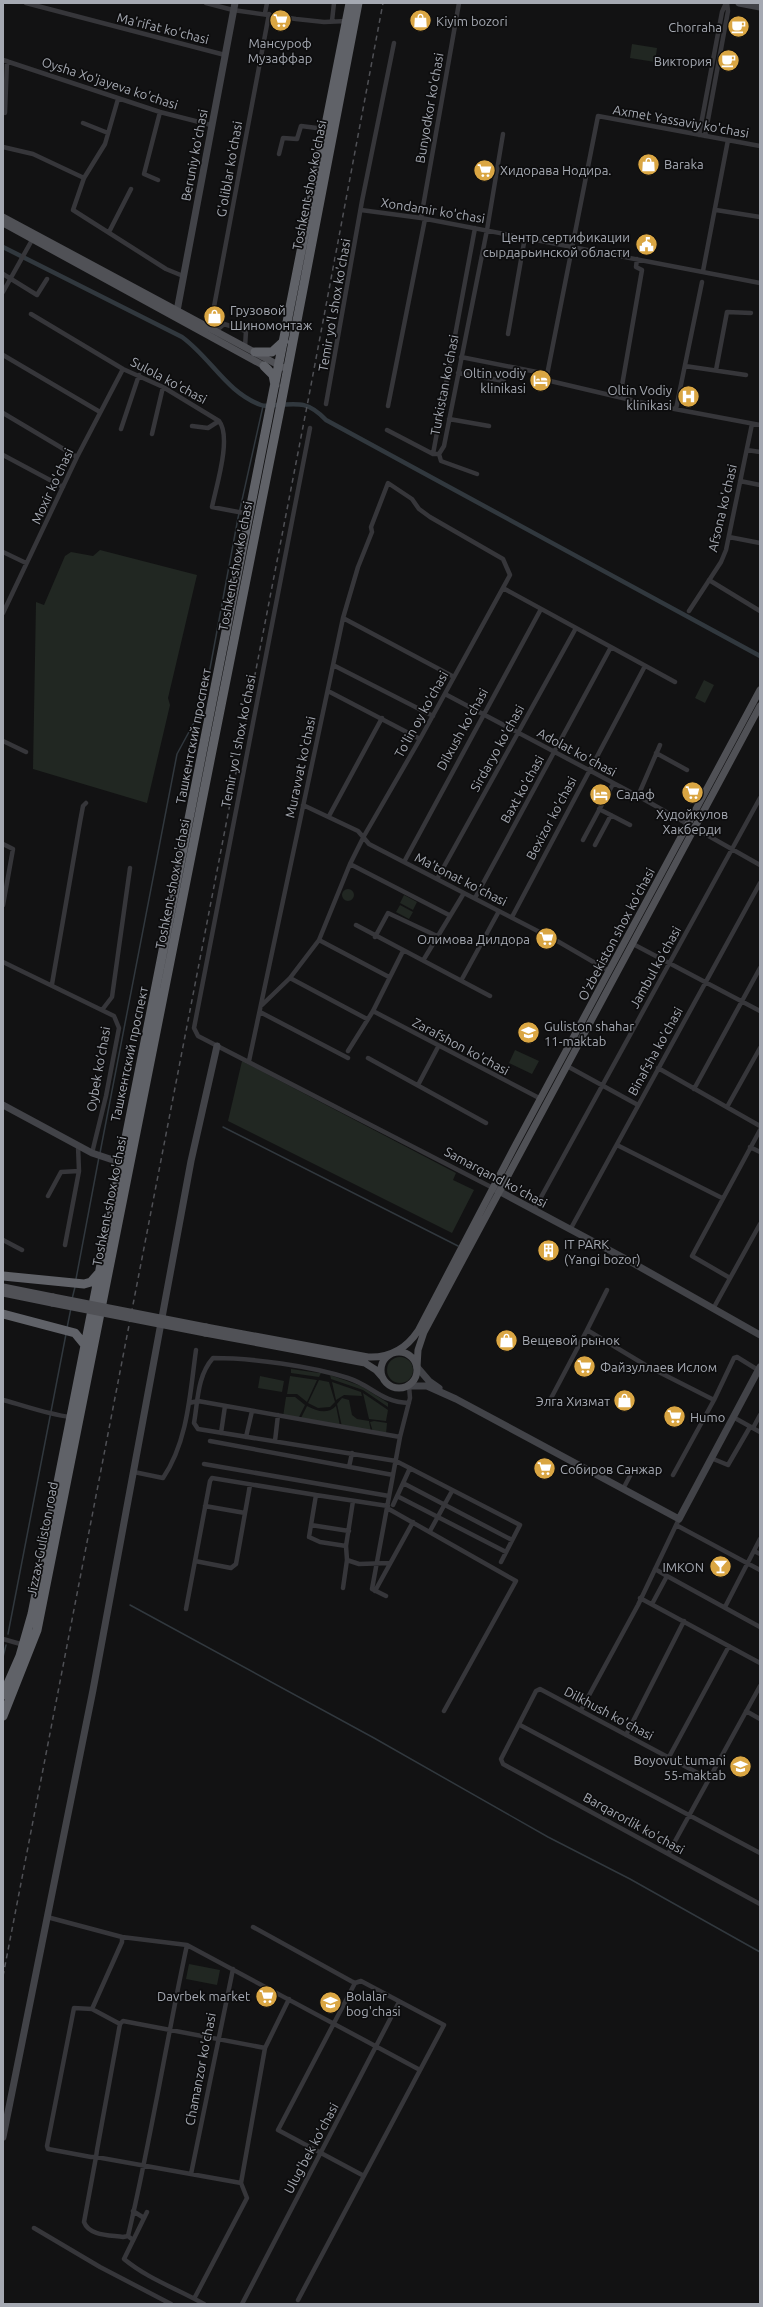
<svg xmlns="http://www.w3.org/2000/svg" width="763" height="2307" viewBox="0 0 763 2307" font-family="Ubuntu,sans-serif">
<style>
.green{fill:#212722}
.lines{fill:none;stroke-linecap:round;stroke-linejoin:round}
.stream{stroke:#31383e;stroke-width:1.5}
.canal{stroke:#31383e;stroke-width:4.5}
.street{stroke:#36363a;stroke-width:4.5}
.secondary{stroke:#424348;stroke-width:7}
.primary{stroke:#505156;stroke-width:7}
.highway{stroke:#606268;stroke-width:9}
.rail{stroke:#4f5055;stroke-width:1.5;stroke-dasharray:5 4;stroke-linecap:butt}
.primary-bridge{stroke:#505156;stroke-width:7}
.labels{text-anchor:middle;dominant-baseline:central;stroke-width:3.5;stroke-linejoin:round;paint-order:stroke}
.poi-label{font-size:13px;fill:#a5a9b2;stroke:#0d0d0e;text-anchor:start}
.street-label{font-size:13px;fill:#a5a9b2;stroke:#0d0d0e}
</style>
<rect width="100%" height="100%" fill="#121213"/>
<path class="green" d="M632,44L657,48L655,62L630,58Z
M100,550L197,575L168,698L170,705L147,803L33,769L36,602L44,605L65,556L71,552L93,556Z
M704,680L714,685L705,703L695,698Z
M342 895a6 6 0 1 1 12 0a6 6 0 1 1-12 0Z
M404,895L417,902L413,910L400,903Z
M400,905L413,912L409,919L396,912Z
M515,1050L539,1061L532,1074L509,1063Z
M242,1061L456,1173L453,1180L474,1190L452,1233L228,1121Z
M387 1370a13 13 0 1 1 26 0a13 13 0 1 1-26 0Z
M291,1369L319,1373H321L319,1377L291,1373Z
M330,1375L361,1386L388,1403V1407L363,1390L331,1379Z
M260,1376L284,1381L282,1392L258,1388Z
M290,1376L317,1380L307,1402L297,1394H287Z
M319,1380L329,1382L335,1402L330,1407L318,1408L308,1403Z
M332,1382L361,1392L362,1396L344,1395L336,1400Z
M363,1393L388,1410L386,1421L369,1419Z
M286,1397H295L305,1405L298,1419L283,1417Z
M342,1398L349,1400L352,1415L357,1419L369,1421L371,1432L342,1427L337,1404Z
M307,1406C317,1411 327,1415 336,1406L340,1426L300,1420Z
M374,1421L387,1423L386,1434L373,1432L370,1422Z
M189,1964L220,1970L217,1985L186,1979Z"/>
<g class="lines">
<path class="stream" d="M223,1127L458,1246
M100,1153L177,754L203,706L238,518L263,406
M76,1279L99,1157
M72,1299L75,1287
M67,1328L71,1308
M130,1605L374,1738L548,1837L630,1879L760,1952
M8,1634L66,1334
M3,1657L6,1645"/>
<path class="canal" d="M3,247L182,337C211,358 226,392 261,405C266,407 272,405 276,405C300,403 309,402 326,420L760,656"/>
<path class="street" d="M26,3L225,55
M206,3L233,10L296,19L324,22L347,21
M265,13L267,3
M332,21L334,3
M3,60L160,112L211,125
M118,99L105,144L84,178L73,210L166,269L183,276
M5,113L7,61
M83,123L108,133
M699,135L722,12L726,3
M705,136L728,11L727,3
M760,146L598,116L546,380L648,404L760,425
M3,147L33,154L84,178
M279,154L283,138L297,139L301,126L325,129
M158,180L144,174L160,112
M361,210L421,218L760,283
M716,210L760,217
M421,218L459,3
M109,232L131,189
M703,271L728,140
M3,274L37,295L47,279
M3,292L32,240
M31,314L123,369L163,387L219,421C232,437 216,487 212,507L249,514
M210,328L269,14
M216,331L224,324L246,331L245,347
M508,334L525,237
M3,355L100,412
M461,357L547,374
M685,366L746,375
M716,370L727,312L751,313
M458,373L504,381
M620,397L642,270L636,267L637,259
M326,404L362,201L394,43
M388,406L425,219
M676,409L702,282
M3,413L77,457
M449,419L489,426
M192,426L208,428L219,421
M310,428L194,1028L198,1036L493,1188
M121,429L139,375
M387,430L433,454H439L444,446L487,230L503,134
M152,434L163,387
M747,450L760,452
M433,454L475,228
M439,454L441,461L477,474
M3,455L63,487
M740,481L760,485
M729,537L760,543
M3,552L26,563
M709,580L760,611
M503,588L675,682
M689,611L721,562L726,550L752,424
M3,613L77,457L123,369
M343,618L454,677
M333,665L433,716
M328,691L420,739
M445,694L638,796L760,865
M3,741L26,752
M656,753L687,770
M638,796L660,745
M303,805L358,831L369,844L559,942L609,971
M599,809L630,825
M329,816L382,718
M583,840L613,784
M3,844L13,849L3,905
M595,845L611,815
M404,862L541,609
M350,864L449,915
M437,879L576,628
M475,898L611,647
M512,917L645,666
M356,925L490,996
M375,937L388,913L437,936
M319,940L389,977
M633,944L760,1011
M424,959L464,893
M3,962L114,1016L119,1028L106,1096L92,1153
M290,978L367,1019
M462,979L499,911
M52,984L80,822L83,806L86,803
M102,1010L112,997L130,868
M373,1011L541,1099
M260,1012L348,1058
M348,1051L373,1011L403,951
M368,1058L486,1123
M249,1061L343,618L358,567L372,532L371,527L388,483L412,499L419,509L430,517L503,559L510,575L420,739L364,836L350,864L319,940L290,978L262,1005
M567,1066L638,1105
M658,1068L760,1126
M418,1085L438,1047
M694,1089L760,968
M727,1107L760,1048
M617,1145L722,1198
M750,1147L760,1152
M48,1196L61,1172L79,1171
M534,1210L760,798
M570,1230L760,883
M3,1240L22,1250
M65,1245L79,1171L78,1146
M730,1278L692,1256L760,1130
M713,1309L760,1224
M587,1330L607,1290
M3,1400C26,1406 47,1414 70,1417
M549,1402L587,1330L647,1366L714,1400
M189,1403L198,1401L400,1437
M409,1403C380,1402 373,1386 348,1378C311,1366 252,1358 213,1358C197,1376 198,1401 194,1423L198,1429L396,1461L520,1525L501,1562
M733,1417L760,1432
M753,1428L760,1415
M221,1433L225,1406
M246,1437L252,1411
M210,1441L393,1475
M275,1441L278,1415
M711,1458L728,1465L750,1427
M204,1464L389,1496
M349,1467L352,1453
M134,1472L163,1478C188,1441 190,1393 196,1350
M673,1475L714,1400L734,1358L737,1357L758,1370
M403,1483L512,1540
M623,1489L631,1474
M397,1496L506,1552
M353,1501L346,1546L347,1560L359,1564L390,1563
M393,1505L410,1468
M205,1506L245,1513
M387,1508L516,1581L444,1711
M311,1525L349,1531
M676,1525L760,1570
M430,1531L452,1491
M346,1546L320,1542L309,1537L316,1495L388,1506
M754,1551L760,1554
M195,1561L231,1568L236,1564L250,1485
M667,1576L760,1627
M343,1588L347,1560
M375,1591L413,1522
M386,1596L372,1589L400,1437L410,1398L409,1386
M640,1598L760,1663
M652,1604L667,1576L655,1569
M725,1607L760,1539
M186,1609L210,1481L212,1478L316,1495
M3,1639L24,1645
M581,1710L638,1605L679,1519
M746,1711L760,1719
M520,1725L760,1853
M626,1735L684,1621
M669,1757L729,1646
M709,1779L540,1689L536,1691L501,1759L503,1764L760,1904
M668,1854L760,1686
M47,1917L122,1937V1942L92,2009
M253,1927L351,1981L355,1983L361,1981L444,2025L298,2300
M122,1937L187,1945L420,2070
M355,1983L278,2130L364,2176
M120,2024L123,2021L265,2048
M191,2174L233,1969
M133,2211L144,2218
M147,2212L124,2259C148,2279 178,2289 204,2304
M34,2228L100,2267L171,2304
M128,2236C151,2140 166,2042 187,1945
M133,2240L128,2236L123,2237C110,2235 89,2236 84,2222L96,2157L97,2150L120,2024L92,2009L74,2008L47,2146L48,2149L91,2157H96L241,2183
M195,2297L247,2198L241,2183L265,2048L289,1999
M242,2304L399,2002"/>
<path class="secondary" d="M739,3L760,7
M177,311L235,3
M3,1105L92,1153L125,1164
M493,1188L624,1258L760,1335
M417,1367L429,1381L439,1388
M409,1386H427L456,1399L679,1519L760,1367
M3,2137L93,1690L191,1161L217,1046"/>
<path class="primary" d="M3,217L282,367
M3,223L268,368
M3,1287L53,1297
M3,1293L52,1303
M206,1327L368,1357C389,1358 406,1349 418,1331L516,1144L760,690
M205,1333L365,1363L376,1370L383,1378
M381 1370a18 18 0 1 1 36 0a18 18 0 1 1-36 0Z
M417,1367L418,1350L424,1332L760,706"/>
<path class="highway" d="M255,352H272L284,341
M264,366L273,375L275,385
M3,1276L84,1284L91,1282L98,1274
M3,1314L75,1333L84,1344
M3,1695L20,1656L32,1614L350,3
M3,1716L37,1630L280,409L358,3"/>
<path class="rail" d="M3,1976L308,401L383,3"/>
<path class="primary-bridge" d="M53,1297L206,1327
M52,1303L205,1333"/>
</g>
<defs>
<symbol id="supermarket-disc" viewBox="-11 -11 22 22"><circle r="9.5" fill="#daa643" stroke="#0d0d0e"/><path d="M-6-5.5h2.5l.6 2H6L4.5 2H-2.5L-4.4-4H-6ZM-1.5 3.2a1.3 1.3 0 1 0 .1 0ZM3 3.2a1.3 1.3 0 1 0 .1 0Z" fill="#fff"/></symbol>
<symbol id="shop-disc" viewBox="-11 -11 22 22"><circle r="9.5" fill="#daa643" stroke="#0d0d0e"/><path d="M-5-2.5h2.3a2.7 3.5 0 0 1 5.4 0H5L5.5 6h-11ZM-1.5-2.5h3a1.5 2.3 0 0 0-3 0Z" fill="#fff"/></symbol>
<symbol id="cafe-disc" viewBox="-11 -11 22 22"><circle r="9.5" fill="#daa643" stroke="#0d0d0e"/><path d="M-5.5-4.5H6V0H3Q3 3.5 0 3.5H-2.5Q-5.5 3.5-5.5 0ZM3-3.2v2h1.7v-2ZM-6 4.5H4V6H-6Z" fill="#fff"/></symbol>
<symbol id="civic-disc" viewBox="-11 -11 22 22"><circle r="9.5" fill="#daa643" stroke="#0d0d0e"/><path d="M-.6-6.5H3V-4.5H.6V-3L4-1V1h2V6H-6V1h2V-1L-.6-3ZM-1.2 2.5V6h2.4V2.5Z" fill="#fff"/></symbol>
<symbol id="hotel-disc" viewBox="-11 -11 22 22"><circle r="9.5" fill="#daa643" stroke="#0d0d0e"/><path d="M-6-4.5h1.5V1H6V5H4.5V3h-9V5H-6ZM-4 0a1.8 1.8 0 1 1 3.6 0ZM.5 0V-2.5h3Q6-2.5 6 0Z" fill="#fff"/></symbol>
<symbol id="hospital-disc" viewBox="-11 -11 22 22"><circle r="9.5" fill="#daa643" stroke="#0d0d0e"/><path d="M-5-5h3v3.5h4V-5h3V5h-3V1.5h-4V5h-3Z" fill="#fff"/></symbol>
<symbol id="school-disc" viewBox="-11 -11 22 22"><circle r="9.5" fill="#daa643" stroke="#0d0d0e"/><path d="M0-5L7-2L0 1L-7-2ZM-4 1L0 2.5L4 1V4Q0 6-4 4Z" fill="#fff"/></symbol>
<symbol id="building-disc" viewBox="-11 -11 22 22"><circle r="9.5" fill="#daa643" stroke="#0d0d0e"/><path d="M-4-6H4V6H1V3H-1V6H-4ZM-2.5-4.3h1.7v1.8h-1.7ZM.8-4.3h1.7v1.8H.8ZM-2.5-1h1.7V.8h-1.7ZM.8-1h1.7V.8H.8Z" fill="#fff"/></symbol>
<symbol id="bar-disc" viewBox="-11 -11 22 22"><circle r="9.5" fill="#daa643" stroke="#0d0d0e"/><path d="M-6-5H6L.8 .8V4.5H3.5V6h-7V4.5H-.8V.8Z" fill="#fff"/></symbol>
</defs>
<g fill-rule="evenodd">
<use href="#supermarket-disc" x="268" y="8" width="25" height="25"/>
<use href="#shop-disc" x="408" y="8" width="25" height="25"/>
<use href="#cafe-disc" x="726" y="14" width="25" height="25"/>
<use href="#cafe-disc" x="716" y="48" width="25" height="25"/>
<use href="#shop-disc" x="636" y="152" width="25" height="25"/>
<use href="#supermarket-disc" x="472" y="158" width="25" height="25"/>
<use href="#civic-disc" x="634" y="232" width="25" height="25"/>
<use href="#shop-disc" x="202" y="304" width="25" height="25"/>
<use href="#hotel-disc" x="528" y="368" width="25" height="25"/>
<use href="#hospital-disc" x="676" y="384" width="25" height="25"/>
<use href="#supermarket-disc" x="680" y="780" width="25" height="25"/>
<use href="#hotel-disc" x="588" y="782" width="25" height="25"/>
<use href="#supermarket-disc" x="534" y="926" width="25" height="25"/>
<use href="#school-disc" x="516" y="1020" width="25" height="25"/>
<use href="#building-disc" x="536" y="1238" width="25" height="25"/>
<use href="#shop-disc" x="494" y="1328" width="25" height="25"/>
<use href="#supermarket-disc" x="572" y="1354" width="25" height="25"/>
<use href="#shop-disc" x="612" y="1388" width="25" height="25"/>
<use href="#supermarket-disc" x="662" y="1404" width="25" height="25"/>
<use href="#supermarket-disc" x="532" y="1456" width="25" height="25"/>
<use href="#bar-disc" x="708" y="1554" width="25" height="25"/>
<use href="#school-disc" x="728" y="1754" width="25" height="25"/>
<use href="#supermarket-disc" x="254" y="1984" width="25" height="25"/>
<use href="#school-disc" x="318" y="1990" width="25" height="25"/>
</g>
<g class="labels">
<g class="poi-label">
<text x="436" y="21">Kiyim bozori</text>
<text x="722" y="27" text-anchor="end">Chorraha</text>
<text x="280" y="43" text-anchor="middle">Мансуроф<tspan x="280" dy="15">Музаффар</tspan></text>
<text x="712" y="61" text-anchor="end">Виктория</text>
<text x="664" y="164">Baraka</text>
<text x="500" y="170">Хидорава Нодира.</text>
<text x="630" y="237" text-anchor="end">Центр сертификации<tspan x="630" dy="15">сырдарьинской области</tspan></text>
<text x="230" y="310">Грузовой<tspan x="230" dy="15">Шиномонтаж</tspan></text>
<text x="526" y="373" text-anchor="end">Oltin vodiy<tspan x="526" dy="15">klinikasi</tspan></text>
<text x="672" y="390" text-anchor="end">Oltin Vodiy<tspan x="672" dy="15">klinikasi</tspan></text>
<text x="616" y="794">Садаф</text>
<text x="692" y="814" text-anchor="middle">Худойкулов<tspan x="692" dy="15">Хакберди</tspan></text>
<text x="530" y="939" text-anchor="end">Олимова Дилдора</text>
<text x="544" y="1026">Guliston shahar<tspan x="544" dy="15">11-maktab</tspan></text>
<text x="564" y="1244">IT PARK<tspan x="564" dy="15">(Yangi bozor)</tspan></text>
<text x="522" y="1340">Вещевой рынок</text>
<text x="600" y="1367">Файзуллаев Ислом</text>
<text x="610" y="1401" text-anchor="end">Элга Хизмат</text>
<text x="690" y="1417">Humo</text>
<text x="560" y="1469">Собиров Санжар</text>
<text x="704" y="1567" text-anchor="end">IMKON</text>
<text x="726" y="1760" text-anchor="end">Boyovut tumani<tspan x="726" dy="15">55-maktab</tspan></text>
<text x="250" y="1996" text-anchor="end">Davrbek market</text>
<text x="346" y="1996">Bolalar<tspan x="346" dy="15">bog'chasi</tspan></text>
</g>
<g class="street-label">
<text transform="translate(163 28) rotate(14)">Ma'rifat ko'chasi</text>
<text transform="translate(110 83) rotate(18)">Oysha Xo'jayeva ko'chasi</text>
<text transform="translate(429 108) rotate(-80)">Bunyodkor ko'chasi</text>
<text transform="translate(681 121) rotate(10)">Axmet Yassaviy ko'chasi</text>
<text transform="translate(194 155) rotate(-79)">Beruniy ko'chasi</text>
<text transform="translate(229 169) rotate(-80)">G'oliblar ko'chasi</text>
<text transform="translate(309 185) rotate(-79)">Toshkent shox ko'chasi</text>
<text transform="translate(433 210) rotate(9)">Xondamir ko'chasi</text>
<text transform="translate(334 305) rotate(-80)">Temir yo'l shox ko'chasi</text>
<text transform="translate(169 380) rotate(28)">Sulola ko'chasi</text>
<text transform="translate(444 385) rotate(-79)">Turkistan ko'chasi</text>
<text transform="translate(52 486) rotate(-65)">Moxir ko'chasi</text>
<text transform="translate(722 508) rotate(-77)">Afsona ko'chasi</text>
<text transform="translate(235 566) rotate(-79)">Toshkent shox ko'chasi</text>
<text transform="translate(421 714) rotate(-61)">To'lin oy ko'chasi</text>
<text transform="translate(462 729) rotate(-61)">Dilxush ko'chasi</text>
<text transform="translate(193 736) rotate(-79)">Ташкентский проспект</text>
<text transform="translate(238 741) rotate(-79)">Temir yo'l shox ko'chasi</text>
<text transform="translate(497 748) rotate(-61)">Sirdaryo ko'chasi</text>
<text transform="translate(577 752) rotate(28)">Adolat ko'chasi</text>
<text transform="translate(300 767) rotate(-78)">Muravvat ko'chasi</text>
<text transform="translate(522 789) rotate(-61)">Baxt ko'chasi</text>
<text transform="translate(551 818) rotate(-62)">Bexizor ko'chasi</text>
<text transform="translate(461 879) rotate(27)">Ma'tonat ko'chasi</text>
<text transform="translate(172 884) rotate(-79)">Toshkent shox ko'chasi</text>
<text transform="translate(616 934) rotate(-62)">O'zbekiston shox ko'chasi</text>
<text transform="translate(655 967) rotate(-61)">Jambul ko'chasi</text>
<text transform="translate(461 1046) rotate(28)">Zarafshon ko'chasi</text>
<text transform="translate(655 1051) rotate(-61)">Binafsha ko'chasi</text>
<text transform="translate(129 1054) rotate(-78)">Ташкентский проспект</text>
<text transform="translate(98 1069) rotate(-80)">Oybek ko’chasi</text>
<text transform="translate(496 1177) rotate(28)">Samarqand ko'chasi</text>
<text transform="translate(109 1201) rotate(-79)">Toshkent shox ko'chasi</text>
<text transform="translate(42 1539) rotate(-79)">Jizzax-Guliston road</text>
<text transform="translate(609 1713) rotate(28)">Dilkhush ko'chasi</text>
<text transform="translate(634 1823) rotate(29)">Barqarorlik ko'chasi</text>
<text transform="translate(200 2069) rotate(-79)">Chamanzor ko'chasi</text>
<text transform="translate(311 2148) rotate(-62)">Ulug'bek ko'chasi</text>
</g>
</g>
<rect width="763" height="2307" fill="none" stroke="#a5a9b2" stroke-width="8"/>
</svg>
